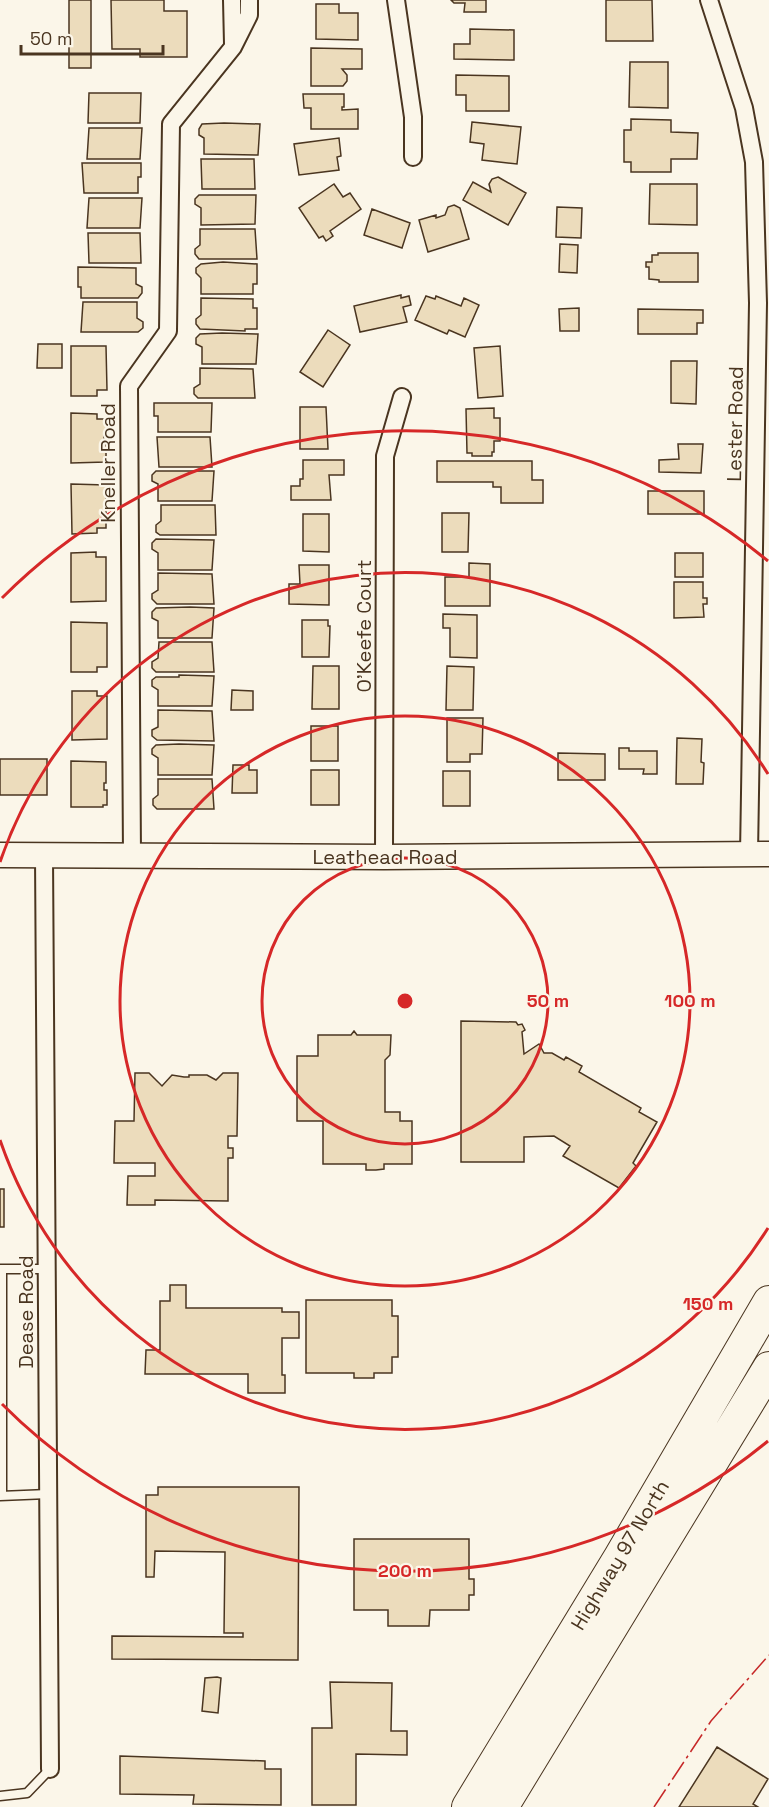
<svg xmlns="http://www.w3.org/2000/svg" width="769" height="1807" viewBox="0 0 769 1807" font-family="'Space Grotesk',sans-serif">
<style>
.building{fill:#ecdcbc;stroke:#4a3520;stroke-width:1.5}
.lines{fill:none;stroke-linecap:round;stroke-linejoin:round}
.lane-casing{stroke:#4a3520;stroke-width:11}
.street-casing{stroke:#4a3520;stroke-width:20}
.secondary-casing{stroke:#4a3520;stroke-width:27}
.highway-casing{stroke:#4a3520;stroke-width:34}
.lane{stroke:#fbf6e9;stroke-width:8}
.street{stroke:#fbf6e9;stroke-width:16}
.secondary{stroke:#fbf6e9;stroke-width:24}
.highway{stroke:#fbf6e9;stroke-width:32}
.power{stroke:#c62828;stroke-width:1.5;stroke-dasharray:21 4.5 3 4.5;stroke-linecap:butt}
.ring{fill:none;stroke:#d62828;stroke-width:3}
.labels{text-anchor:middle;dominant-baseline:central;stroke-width:4.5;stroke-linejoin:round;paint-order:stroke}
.street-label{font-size:20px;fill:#4a3520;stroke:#fbf6e9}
.centre{fill:#d62828;stroke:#fbf6e9;stroke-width:3}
.ring-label{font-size:18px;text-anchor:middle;font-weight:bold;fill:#d62828;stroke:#fbf6e9;stroke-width:4.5;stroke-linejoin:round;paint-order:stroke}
</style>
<rect width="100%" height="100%" fill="#fbf6e9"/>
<path class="building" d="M69,0H91V68H69Z
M111,0H164V11H187V57H140V49H112Z
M451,0H486V12H464L465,3H454Z
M606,0H652L653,41H606Z
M316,4H339V13H358V40L316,39Z
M470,29L514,30V60L454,59V44H470Z
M311,48L362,49V69H342L347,75V81L343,86H311Z
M630,62H668V108L629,107Z
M456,75L509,76V111H466V95H456Z
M89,93H141L140,123H88Z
M303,94H344V107H342V110L358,109V129H311V108H304Z
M631,119L671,120V132L698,133L697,159H671V172H631V162H624V130H631Z
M472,122L521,127L517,164L482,160L484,144L470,142Z
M224,123L260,124L258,155L204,154V138L199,135V129L202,124Z
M89,128H142L140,159H87Z
M339,138L341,156L337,157L339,170L299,175L294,144Z
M201,159H254L255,189H202Z
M82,163H141V177H138V193H84Z
M498,177L526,193L508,225L463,200L473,182L491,192L489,184L492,179Z
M334,184L343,197L350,193L361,209L330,231L333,236L326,241L323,236L319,238L299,208Z
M650,184H697V225L649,224Z
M199,195H256L255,224L201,225V208L195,204V199Z
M89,198H142L140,228H87Z
M454,205L460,208L469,239L428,252L419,220L436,215V218L445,215L448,207Z
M557,207L582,208L581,238L556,237Z
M372,209L410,223L402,248L364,235Z
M200,229H255L257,259H199L195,254V249L200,245Z
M88,233H140L141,263H89Z
M560,244L578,245L577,273L559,272Z
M658,253H698V282H659V280L649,279V267H646V262H652V255H658Z
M223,262L257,264V284H253V294H201V278L196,273V268L201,264Z
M78,267L136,268V284L142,287V293L138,298H81V287H78Z
M401,295V298L409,296L411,305L403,307L407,322L360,332L354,306Z
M426,296L435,299L436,296L461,306L464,298L479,305L465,337L449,330L447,334L415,320Z
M201,298L253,299V308H257V329H245V331L200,329L196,324V319L201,315Z
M83,302H137V318L143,322V328L138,332H81Z
M579,308V331H560L559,309Z
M638,309L703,310V323H697V334H638Z
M328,330L350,345L323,387L300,372Z
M222,333L258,334L256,364H202V347L196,344V338L200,334Z
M38,344H62V368H37Z
M71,346H106L107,390H97V396H71Z
M500,346L503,396L478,398L474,348Z
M671,361H697L696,404L671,403Z
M200,368L253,369L255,398H198L194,394V388L200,384Z
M154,403H212L211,432H158V416H154Z
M300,407H326L328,449H300Z
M494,408V418H500V441H494V452H492V456H472V453H467L466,409Z
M71,413L97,414V419H107V434H104V441H106V462L71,463Z
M157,437H210L212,467H159Z
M678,444H703L701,473L659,472V460L679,459Z
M303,460H344V475H329L331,500H291V486H300V479H303Z
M437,461H532V480H543V503H501V487H493V482H437Z
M156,471H214L212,501H158V484L152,481V475Z
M71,484L106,485V528H97V533L72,534Z
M648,491H704V514H648Z
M161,505H215L216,535H160L156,532V525L161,521Z
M442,513H469L468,552H442Z
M303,514H329V552L303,551Z
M156,539L214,540L212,570H158V553L152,549V543Z
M96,552V557H106V601L71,602V553Z
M675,553H703V577H675Z
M469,563L490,564V606H445V577H469Z
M299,565H329V605L289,604V584H300Z
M158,573L212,574L214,604H157L152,599V594L158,590Z
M674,582H703V598H707V604H703L704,617L674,618Z
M190,607L214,608L212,638H158V621L152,618V612L156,608Z
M443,614L477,615V658L450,657V628H443Z
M302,620H328V626H330L329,657H302Z
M71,622L107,623V667H97V672H71Z
M159,642H212L214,672H156L152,668V662L158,658Z
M313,666H339V709H312Z
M447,666L474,667L473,710H446Z
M179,675L214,676L212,706H158V690L152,686V680L156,677H179Z
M232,690L253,691V710H231Z
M72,691H97V696H107V739L72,740Z
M158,710L212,711L214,741L157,740L152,736V730L158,727Z
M447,718H483L482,754H470V762H447Z
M311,726H338V761H311Z
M677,738L702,739L701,762L704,763L703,784H676Z
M179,744L214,745L212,775H158V758L152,754V749L156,745Z
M619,748H629V751H657V774H643L644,769H619Z
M558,753L605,754V780H558Z
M0,759H47V795H0Z
M71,761L106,762V783H104V790H107V805H103V807H71Z
M233,765H249V770H257V793H232Z
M311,770H339V805H311Z
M443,771H470V806H443Z
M158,779H212L214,809H157L153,805V799L158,795Z
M461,1021L516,1022L518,1025L522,1024L525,1030L522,1032L524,1054L539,1044L544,1053H552L564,1060L566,1057L582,1066L579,1072L641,1108L639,1112L657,1122L633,1163L636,1166L619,1188L563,1156L570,1146L554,1136L524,1137V1162H461Z
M354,1031L357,1035H391L390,1055L385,1060V1112H400V1121H412V1164H384V1169L376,1170H366V1164H323V1121H297V1056H318V1035H351Z
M135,1073H149L162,1086L172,1075L184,1077H189V1075H207L216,1080L223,1073H238L237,1136H228V1148H233V1158H228V1201L155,1200V1205H127L128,1176H155V1163H114L115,1121H134Z
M0,1189H4V1227H0Z
M170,1285H186V1308H282V1312H299V1338H282V1375H285V1393H248V1374H145L146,1350H160V1301H170Z
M306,1300H392V1316H398V1357H392V1373H374V1378H354V1373H306Z
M158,1487H299L298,1660L112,1659V1636L243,1637V1633H224L225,1552L155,1551L154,1577H146V1495H158Z
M354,1539H469V1579H474V1595H469V1610H430L429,1626H388V1610H354Z
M217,1677L221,1678L218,1713L202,1711L205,1678Z
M330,1682L392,1683L391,1731H407V1755L356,1754V1805H312V1728H332Z
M717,1747L768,1779L753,1804L758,1807H679Z
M120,1756L265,1761V1769H281V1805L193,1804L194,1795L120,1794Z"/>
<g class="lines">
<defs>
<path id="lane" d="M0,1269H47
M0,1496L48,1494
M2,1496V1269
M0,1796L27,1793L50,1769"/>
<path id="street" d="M232,0L233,44
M396,0L413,117V157
M709,0L744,108L754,162L758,303L749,854
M44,855L50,1769
M132,856L129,386L168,331L171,124L233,47L249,15V0
M384,857L385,456L402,397"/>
<path id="secondary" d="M0,855L384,857L769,854"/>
<path id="highway" d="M468,1807L620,1557L769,1302
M502,1807L769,1368"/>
</defs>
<use href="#lane" class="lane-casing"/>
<use href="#street" class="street-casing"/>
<use href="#secondary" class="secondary-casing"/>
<use href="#highway" class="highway-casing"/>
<use href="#lane" class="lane"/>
<use href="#street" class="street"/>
<use href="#secondary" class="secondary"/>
<use href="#highway" class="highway"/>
<path class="power" d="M654,1807L711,1721L769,1655"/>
</g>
<g class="ring">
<circle cx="405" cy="1001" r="143"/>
<circle cx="405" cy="1001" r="285"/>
<path d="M768 1228A428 428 0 0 1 0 1140M0 862A428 428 0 0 1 768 774"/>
<path d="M768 1441A570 570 0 0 1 2 1404M2 598A570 570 0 0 1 768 561"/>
</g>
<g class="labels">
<g class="street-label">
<text transform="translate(735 424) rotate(-89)">Lester Road</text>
<text transform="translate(108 463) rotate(-90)">Kneller Road</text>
<text transform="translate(364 626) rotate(-90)">O'Keefe Court</text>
<text x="385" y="857">Leathead Road</text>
<text transform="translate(26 1312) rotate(-90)">Dease Road</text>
<text transform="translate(620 1555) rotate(-59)">Highway 97 North</text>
</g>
</g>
<circle cx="405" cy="1001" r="9" class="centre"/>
<g class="ring-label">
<text x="548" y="1007">50 m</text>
<text x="690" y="1007">100 m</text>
<text x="708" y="1310">150 m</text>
<text x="405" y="1577">200 m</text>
</g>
<path d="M21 45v9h142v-9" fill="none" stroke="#4a3520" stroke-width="3"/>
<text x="30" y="45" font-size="18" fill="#4a3520" stroke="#fbf6e9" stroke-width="4.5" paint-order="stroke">50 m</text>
</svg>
